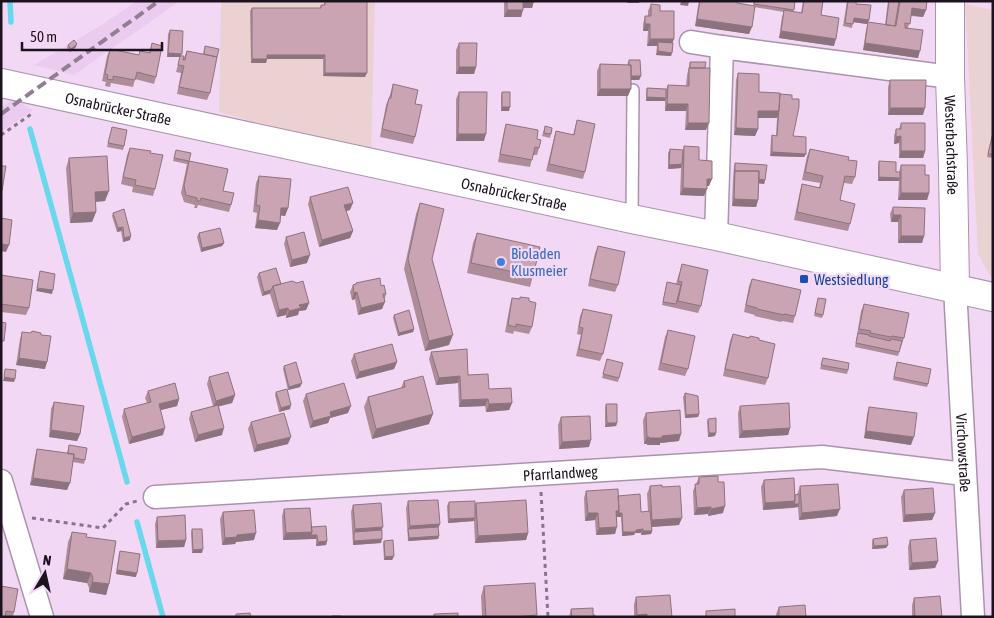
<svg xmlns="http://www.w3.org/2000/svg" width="994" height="618" viewBox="0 0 994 618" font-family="'Asap Condensed',sans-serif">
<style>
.commercial{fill:#ecd1d2}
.built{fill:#ebcbef}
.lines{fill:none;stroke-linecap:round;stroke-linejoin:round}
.stream{stroke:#69d7ec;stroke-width:5.5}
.lane-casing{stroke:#ab92ae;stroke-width:14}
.street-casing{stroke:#ab92ae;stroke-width:25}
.secondary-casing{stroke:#ab92ae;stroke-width:30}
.primary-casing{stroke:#ab92ae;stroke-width:30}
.path{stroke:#877489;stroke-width:3;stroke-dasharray:4 4;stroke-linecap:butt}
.lane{stroke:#fff;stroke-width:11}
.street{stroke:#fff;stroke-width:22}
.secondary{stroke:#fff;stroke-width:28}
.primary{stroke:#fff;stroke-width:28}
.rail{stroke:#917e93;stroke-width:4;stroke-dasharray:10 5;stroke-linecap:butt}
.wall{fill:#ae8d99}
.shaded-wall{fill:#8d737d}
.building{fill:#caa4b2;stroke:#8d737d}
.shop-dot{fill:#3f7fe0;stroke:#f3d8f6;stroke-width:2}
.transit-dot{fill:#1a4fb4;stroke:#f3d8f6;stroke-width:2}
.labels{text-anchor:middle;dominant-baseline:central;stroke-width:4.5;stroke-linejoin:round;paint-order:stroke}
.street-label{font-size:15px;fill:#1d131e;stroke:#f3d8f6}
.shop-label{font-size:15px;fill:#366cbe;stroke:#f3d8f6;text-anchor:start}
.transit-label{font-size:15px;fill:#164399;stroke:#f3d8f6;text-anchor:start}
</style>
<rect width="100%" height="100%" fill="#f3d8f6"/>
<path class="commercial" d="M221,1H375L371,154L219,112Z
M965,4L993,10V281L978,254Z"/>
<path class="built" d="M137,1H180L74,75L34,65L100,26Z
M14,99L33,110L1,132V108Z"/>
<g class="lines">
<path class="stream" d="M10,1L11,22
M30,129L82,317L127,482
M137,522L163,617"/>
<defs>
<path id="lane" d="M632,219L633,90"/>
<g id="street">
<path d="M691,42L722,47"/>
<path d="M716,236L722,47L950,77"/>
<path id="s1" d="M955,288L973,617"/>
<path d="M1,481L42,617"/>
<path id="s2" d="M155,497L822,457L964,474"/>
</g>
<g id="secondary">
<path id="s3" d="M950,1V77L953,168L955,288"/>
</g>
<g id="primary">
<path id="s4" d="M1,83L632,219L716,236L993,297"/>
</g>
</defs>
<use href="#lane" class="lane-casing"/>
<use href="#street" class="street-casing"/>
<use href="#secondary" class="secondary-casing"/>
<use href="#primary" class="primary-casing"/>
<path class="path" d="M1,135L33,113
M541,492L548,617
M32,518L103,528L126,504L137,501"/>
<use href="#lane" class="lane"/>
<use href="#street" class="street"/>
<use href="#secondary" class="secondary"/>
<use href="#primary" class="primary"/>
<path class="rail" d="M1,114L159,1"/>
</g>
<path class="wall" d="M324,1H367L365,77L323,76V59H267L266,63H251L250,11L252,8H320L321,5H324Z
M504,1H534L532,8H523L521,17H504Z
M699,1H737V3L753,6L754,1H795L793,12L801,13L803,1H823L821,15L834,46L779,38L782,17L784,12L754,7L749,34L695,26L698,6Z
M847,1H856V4L869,20L867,24L853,22L852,28L843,26Z
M888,1H927L926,10L923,17L911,16L908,28L918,58L863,50L866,30L868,22L885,25Z
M651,4L660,11L673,43L672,53L671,56L656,55L657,46H647L648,31H643V24L645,16H648V11Z
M170,30L181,56L183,60L187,51L203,54L205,46L210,93L207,100L177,94L181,73L176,72L180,57H167L168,34Z
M152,43L156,77L154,84L135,79L133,87L111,83L110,87L105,86L106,82L102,81L107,56L110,49L139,55L140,51L149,53Z
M459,43L476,67L474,74H456V50Z
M68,45L76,47L70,52L67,48Z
M629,60L641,76L639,80H631L628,96H597V71L600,64L627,65Z
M690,62L706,130H685L686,111H665V101H646V92L647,88L666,89L668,85L686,86L687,75Z
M738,73L759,92L780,94L793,136L806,154L804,157L770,156L771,139L772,135L776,136L777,118H758V129L755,136L734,135L736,80Z
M890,80L923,115H888V87Z
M393,84L415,104V137L413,144L380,137L386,105L389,98Z
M459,92L484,141H456V99Z
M502,92L509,111H501V95Z
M577,120L585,172L583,179L546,171L554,138L556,131L573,135Z
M901,123L925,151L923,158H899V143L894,144V136L896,129H899Z
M506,124L537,139L539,148L537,155H533L530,167L498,162L504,131Z
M545,126L551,134L550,138L542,136Z
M112,127L124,146L123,150L107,147Z
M993,131V158L987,157Z
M684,146L699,160L709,186H707L704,196L680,195L681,168L668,169V153L670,149L683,150Z
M130,148L155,189L153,196L132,192L133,187L121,184L127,155Z
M810,149L848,160L855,177L852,184L844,183L840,200L850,224L848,231L794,220L800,191L802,184L819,188L820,183L802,180L807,156Z
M176,150L223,191L231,205L229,212L198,205L197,208H194L195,205L184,202L181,193L187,164L173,161Z
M69,158L105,201L95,202L96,212L92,222L70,223L66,168Z
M879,161L896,172H899L901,165L925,175L929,193L927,200H898L899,181H878V165Z
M735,163L765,180L764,184L759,183L758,200L756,207L732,206L733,178L734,166Z
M259,176L288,208L285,216L280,215L277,230L255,228L257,213L253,212L256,183Z
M310,197L350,210L346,211L353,231L350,238L319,247L308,204Z
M420,203L432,259L449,345L425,351L404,269L416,214Z
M893,207L924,236L922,243H898V222H891L890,214Z
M113,213L130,240L123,242L121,231L117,232L112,216Z
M199,233L224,243L222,246L201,252L197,237Z
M477,233L533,276L530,287L467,273L473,243Z
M286,237L307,263L290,267L284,244Z
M598,246L618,285L615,292L588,286L595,253Z
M682,264L701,306L698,313L662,305L667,282L676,284Z
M259,273L281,284L309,303L306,310L299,311L298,315L286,318V315L277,317L270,294L262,296L257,277Z
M1,275L29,308L26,315L1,312Z
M752,279L795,316L793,323L782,321L781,322L754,316L755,315L744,312L749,286Z
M356,283L381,286L386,294L382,309L358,315L355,299L352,300L350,292L353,285L355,284Z
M512,298L529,301L532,327L529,334L514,331L513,334L505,332L510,305Z
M818,298L823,315L822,318L814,316Z
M864,304L904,338L898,356L855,347L861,311Z
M583,309L603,354L600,361L576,356L581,335L577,334L580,316Z
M394,315L414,329L413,332L398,336L393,318Z
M668,330L688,369L685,376L658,370L665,337Z
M22,332L45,369L16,365L20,339Z
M733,334L759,340L768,378L765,385L723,376L730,341Z
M431,352L512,403L509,410L486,412L485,406L459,407L458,383L436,385L429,359Z
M354,354L397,362L394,369L356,379L351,361Z
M823,358L848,370L847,374L820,369Z
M607,359L619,378L618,382L602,378Z
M897,362L928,384L927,387L893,380Z
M284,366L302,383L300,387L288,390L283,369Z
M209,377L235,395L232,403L219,406L222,435L195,442L189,419L191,412L213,406L207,384Z
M404,381L429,424L372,439L364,407L368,397L401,388Z
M148,391L179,399L177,406L161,410L163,435L129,444L122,417L124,409L147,403L145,398Z
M276,392L290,409L279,412L275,395Z
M685,393L699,414L698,417L685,418L683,397Z
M306,394L348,413L330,418L328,423L310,428L303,401Z
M54,402L80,434L77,441L49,437L51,409Z
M606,404L617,423L616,426L605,427V408Z
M740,406L790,428L788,435L739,438L738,413Z
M869,407L911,445L864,438L867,414Z
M646,413L679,441L660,443V445H647V444H644L643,420Z
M561,417L589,447L559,449L558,425Z
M708,419L715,436L708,437L707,422Z
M251,422L288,444L254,452L248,429Z
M69,445L85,460L84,464L73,462L67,490L30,485L35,456L37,449L67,453Z
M699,477L718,482L723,513L708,516V514L694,515L693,491Z
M764,480L795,495H797L800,486L837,516L799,520L798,507L793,508L763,510L761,487Z
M650,486L662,487L679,525L652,527V531L651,534L641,535V533H635L634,535L622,536L621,517H617L615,534L596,535L595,520L585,521L584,498L586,491L618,496L641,512L648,511L647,494Z
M904,490L935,513L932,520L903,522L901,497Z
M408,501L440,524L438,527L439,536L438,539L408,541L406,508Z
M449,502L475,506L476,503L528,533L526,540L475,543L474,521L448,523L447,506Z
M353,505L382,530L381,543L353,545L351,512Z
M284,509L311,527L327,541L326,545L316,546V539L283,540L282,516Z
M223,512L254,540L236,542L235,544L222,545L220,519Z
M157,517L186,540L184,547L156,548L155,524Z
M192,529L202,553H192L191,533Z
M72,532L86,537L109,584L106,595L89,592V588L87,583L63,579L68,542Z
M873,539L888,545L886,548L872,549V542Z
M910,540L938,561L935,568L909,570L908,547Z
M384,541L394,556L392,560H384L383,544Z
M120,551L136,577L116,574L119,554Z
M1,586L14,612L13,617H1Z
M484,586L536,617H482L481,596Z
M636,597L672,617H634V604Z
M914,598L942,617H912V605Z
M779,607L806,617H776V614Z
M571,609L593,615L595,617H569Z"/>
<path class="shaded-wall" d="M523,1H534L532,8H521Z
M628,1H640L639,3H627Z
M681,2H689L688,6L680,5Z
M912,8L926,10L923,17L909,15Z
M507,10H523L521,17H504Z
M854,18L869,20L867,24L852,22Z
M697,19L752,27L749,34L695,26Z
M645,24H650L648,31H643Z
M781,31L836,39L834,46L779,38Z
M650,39H674L671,46L658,42L657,46H647Z
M865,43L920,51L918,58L863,50Z
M77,44L76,47L70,52L71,49Z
M658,51L672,53L671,56L656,55Z
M168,53L182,54L180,57H167Z
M267,55H325L323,59H266Z
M252,59H267L266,63H251Z
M459,67H476L474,74H456Z
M325,73H367L365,77L323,76Z
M630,76H641L639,80H628Z
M600,89H631L628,96H597Z
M647,97L666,98L665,101H646Z
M667,104H688L686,111H665Z
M502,107H510L509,111H501Z
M890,108H925L923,115H888Z
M758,111H779L777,118H756Z
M688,123H709L706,130H685Z
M736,128L758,129L755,136L734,135Z
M458,134H486L484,141H456Z
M901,136L899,143L894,144L896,137Z
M901,151H925L923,158H899Z
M772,152L806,154L804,157L770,156Z
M682,164L681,168L668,169L669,165Z
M879,177L900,178L899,181H878Z
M707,179H712L709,186H704Z
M758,179L765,180L764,184L756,183Z
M683,188L707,189L704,196L680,195Z
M109,191L105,201L91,202L95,192Z
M901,193H929L927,200H898Z
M734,199L758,200L756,207L732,206Z
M353,203L350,210L342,212L344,205Z
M281,208H288L285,216L279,215Z
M96,212L92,222L70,223L73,213Z
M893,215H901L898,222H891Z
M258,220L280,223L277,230L255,228Z
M123,227L121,231L117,232L118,228Z
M353,231L350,238L319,247L322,240Z
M131,236L130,240L123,242L124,238Z
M901,236H924L922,243H898Z
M224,243L222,246L201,252L202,248Z
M1,244L9,245L6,252L1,251Z
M310,255L307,263L290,267L292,260Z
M37,288L53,290L52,294L36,291Z
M271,290L270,293L262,296L264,292Z
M357,292L355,299L352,300L354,293Z
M385,302L382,309L358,315L361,308Z
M309,303L306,310L299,311L298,315L286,318L289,311L299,305Z
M288,308L286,315L277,317L279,310Z
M414,329L413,332L398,336L399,333Z
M453,335L449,345L425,351L429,341Z
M19,358L47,362L45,369L16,365Z
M397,362L394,369L356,379L359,372Z
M460,376L458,383L436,385L439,378Z
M4,377L15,379L14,382L3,381Z
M302,383L300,387L288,390L289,387Z
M235,395L232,403L213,408L216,401Z
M179,399L177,406L157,411L159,404Z
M488,399L485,406L459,407L461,400Z
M512,403L509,410L486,412L489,404Z
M291,405L290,409L279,412L281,408Z
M351,406L348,413L330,418L328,423L310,428L313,421L330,412Z
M433,414L429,424L372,439L376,429Z
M699,414L698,417L685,418L686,415Z
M607,423H617L616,426L605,427Z
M165,428L163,435L129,444L132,437Z
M224,428L222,435L195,442L198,435Z
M790,428L788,435L739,438L742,431Z
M51,430L80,434L77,441L49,437Z
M866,431L914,437L911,445L864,438Z
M709,433H716L715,436L708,437Z
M681,434L679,441L660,443V445H647L649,438L662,436Z
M291,437L288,444L254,452L257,445Z
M647,437H649L647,444H644Z
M591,440L589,447L559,449L562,442Z
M33,478L70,483L67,490L30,485Z
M795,501L799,504L798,507L763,510L765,503Z
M725,506L723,513L708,516L711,509Z
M711,507L708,514L694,515L697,508Z
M840,509L837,516L799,520L802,513Z
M616,511H619L622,513L621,517H617Z
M588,513H598L595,520L585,521Z
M935,513L932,520L903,522L905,515Z
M475,518L474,521L448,523L449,519Z
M682,518L679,525L649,527L652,520Z
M440,524L437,531L408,529L410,526Z
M383,527L380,534L354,532L355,529Z
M617,527L615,534L596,535L599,528Z
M643,529L641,533H635L634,535L622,536L623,532L636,530Z
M643,531H652L651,534L641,535Z
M312,532L309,539L283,540L286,533Z
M256,533L254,540L236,542L235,544L222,545L225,538L237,535Z
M528,533L526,540L475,543L478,536Z
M311,535H317L316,539H309Z
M439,536L438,539L408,541L409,538Z
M382,539L381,543L353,545L354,541Z
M186,540L184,547L156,548L158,541Z
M327,541L326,545L316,546L318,542Z
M888,545L886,548L872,549L874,546Z
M203,549L202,553H192L193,550Z
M394,556L392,560H384L385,557Z
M938,561L935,568L909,570L912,563Z
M67,569L91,573L87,583L63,579Z
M117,570L137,573L136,577L116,574Z
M92,582L109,584L106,595L89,592Z
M647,614L646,617H637V615Z"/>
<path class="building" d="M325,1H367V73H325V55H267V59H252V8H321V5H325Z
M507,1H523V10H507Z
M700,1H737V3L755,6L752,27L697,19Z
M754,1H795L794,10L754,4Z
M804,1H823L821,15L839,18L836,39L781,31L784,10L802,13Z
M848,1H856V4L871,5L869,20L854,18L853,24L845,23Z
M889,1H899L895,26L886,25Z
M900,1H927L926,10L912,8L910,24L905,23V28L923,30L920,51L865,43L868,22L896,26Z
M651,4L660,5V11H674V39H650V24H645V16H651Z
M170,30L183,31L182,54L168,53Z
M74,40L77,44L71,49L68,45Z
M658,42L673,43L672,53L658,51Z
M152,43L162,46L156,77L137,72L135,80L113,76V80L107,79L108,75L105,74L110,49L139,55L140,51L150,53Z
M459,43H477L476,67H459Z
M205,46L219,49L217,57L204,54Z
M187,51L217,57L210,93L179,87L184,66L178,65L180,56H184L183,60H185Z
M629,60H640L641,76H631V65H629Z
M690,62H706L705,68H690Z
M600,64L631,65V89H600Z
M689,68H710L709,123H688V104H667L668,85L689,86Z
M738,73L759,74V92L780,93L779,111H758V129L736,128Z
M890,80H926L925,108H890Z
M393,84L418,90L415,104L422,105L415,137L382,129L389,98H391Z
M647,88L666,89V98L647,97Z
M459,92H487L486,134H458Z
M502,92H510V107H502Z
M780,94L792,95V99H799V107L793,136L806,137V154L772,152V135L777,136Z
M577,120L595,124L585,172L549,164L556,131L574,135Z
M901,123H925V151H901V136L896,137V129H901Z
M506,124L538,130L537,139L541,140L539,148L535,147L532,160L500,154Z
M545,126L552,128L551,134L544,133Z
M112,127L127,130L124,146L108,143Z
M993,133V154H988Z
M684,146L699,147V160L712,161V179H707V189L683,188Z
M130,148L151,151L150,153L163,155L155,189L135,185L136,180L123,177Z
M670,149L683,150L682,164L669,165Z
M810,149L849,157L848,160L857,161L855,177L845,176L840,200L855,204L850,224L797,212L802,184L820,188L823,176L805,172Z
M176,150L191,153L189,161L174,158Z
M107,156L109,191L95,192L96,212L73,213L69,158Z
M189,161L228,169L223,191L234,193L231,205L201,198L200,201H197V198L186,195L184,186Z
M879,161L896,162V172H900V178L879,177Z
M735,163L767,165L765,180L759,179V171H735V172Z
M901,165H925V175H929V193H901Z
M1,166H6L2,191H1Z
M735,171H759L758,200L734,199Z
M259,176L291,179L288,208H281L280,223L258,220L260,206L256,205Z
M348,187L353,203L344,205L353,231L322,240L310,197Z
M420,203L444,209L432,259L453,335L429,341L408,259Z
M893,207L925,208L924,236H901V215H893Z
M124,209L131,236L124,238L123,227L118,228L113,213Z
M1,218L12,220L9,245L1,244Z
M220,228L224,243L202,248L199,233Z
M304,232L310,255L292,260L286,237Z
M477,233L540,247L533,276L471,263Z
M598,246L625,252L618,285L590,279Z
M682,264L708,270L701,306L678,301L682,282L678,281Z
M276,268L281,284L273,286L271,290L264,292L259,273Z
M40,271L55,274L53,290L37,288Z
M1,275L33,280L29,308L1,304Z
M380,278L381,286L384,285L386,294H383L385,302L361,308L357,292L354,293L353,285L356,284V283Z
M752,279L801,290L795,316L784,314V315L757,309V308L746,305Z
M292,281L297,283L303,281L309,303L299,305L301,308L289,311L288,308L279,310L273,286Z
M667,282L681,285L676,304L663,302Z
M520,297L529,298V301L536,303L532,327L516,324V327L508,325L512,298L520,299Z
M818,298L826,299L823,315L815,313Z
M864,304L909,313L904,338L892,336L891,337L870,333L871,331L859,329Z
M583,309L612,315L603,354L579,349L583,328L579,327Z
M409,310L414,329L399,333L394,315Z
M1,322L6,323L4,341H1Z
M668,330L695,336L688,369L661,363Z
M32,331L41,333V335L51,336L47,362L19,358L22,332L31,333Z
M858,333L869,335V336L890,341L891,339L902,341L899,352L856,343Z
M733,334L749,338L750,336L759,338V340L775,344L768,378L725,369Z
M392,344L397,362L359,372L354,354Z
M467,349L468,375L488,374L489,389L511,388L512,403L489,404L488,399L461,400L460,376L439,378L431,352Z
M823,358L849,363L848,370L821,365Z
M607,359L623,363L619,378L603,374Z
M296,362L302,383L289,387L284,366Z
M897,362L931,369L928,384L894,377Z
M5,369L16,370L15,379L4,377Z
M228,372L235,395L216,401L209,377Z
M423,376L433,414L376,429L368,397L405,387L404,381Z
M175,383L179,399L159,404L165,428L132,437L124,409L151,402L148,391Z
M344,383L351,406L330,412L331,416L313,421L306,394Z
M287,389L291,405L281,408L276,392Z
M685,393L698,396L699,414L686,415Z
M54,402L84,406L80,434L51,430Z
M789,403L790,428L742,431L740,406Z
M606,404H617V423H607Z
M218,405L224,428L198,435L191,412Z
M869,407L917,413L914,437L866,431Z
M680,410L681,434L662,436V438H649V437H647L646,413Z
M284,413L291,437L257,445L251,422Z
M590,416L591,440L562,442L561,417Z
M716,418V433H709L708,419Z
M69,445L87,448L85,460L74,458V454H68Z
M37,449L74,454L70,483L33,478Z
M718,476V482H724L725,506L711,509V507L697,508L695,484H699V477Z
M794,478L795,501L765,503L764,480Z
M838,484L840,509L802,513L800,486Z
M662,485V487L680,486L682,518L652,520L650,486Z
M933,488L935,513L905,515L904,490Z
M618,489L619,511H616L617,527L599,528L598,513H588L586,491Z
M640,494L641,512L650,511L652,531H643V529L636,530V532H623L622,513H618L619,511L618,496Z
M799,494V504H794L795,501V495Z
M438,500L440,524L410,526L408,501Z
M526,500L528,533L478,536L476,503Z
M475,501V518L449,519V502Z
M381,503L383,527L355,529L353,505Z
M310,508L312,532L286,533L284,509Z
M254,510L256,533L237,535V537L225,538L223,512Z
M185,515L186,540L158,541L157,517Z
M326,526L327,541L318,542L317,535H311L312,532L311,527Z
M438,527L439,536L409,538L408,529Z
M192,529H202L203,549L193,550Z
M382,530V539L354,541V532Z
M72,532L87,534L86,537L116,541L109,584L92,582L93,578L91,573L67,569Z
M887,537L888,545L874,546L873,539Z
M936,538L938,561L912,563L910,540Z
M393,540L394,556L385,557L384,541Z
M120,551L140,554L137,573L117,570Z
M535,583L537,615L516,617H486L484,586Z
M1,586L18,589L14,612L6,611L5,617H1Z
M670,595L672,617H647V614L637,615L636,597Z
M940,596L942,617H915L914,598Z
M805,605L806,617H779V607Z
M593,608V615H595V617H572L571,609Z
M735,609V617H703L706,616V611Z
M250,613L251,617H236V614Z
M458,613V617H434V614Z
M332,616H341V617H331Z"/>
<circle class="shop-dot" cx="501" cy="262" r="5"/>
<rect class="transit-dot" x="799" y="274" width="10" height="10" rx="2.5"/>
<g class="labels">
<g class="street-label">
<text stroke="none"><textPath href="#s4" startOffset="120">Osnabrücker Straße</textPath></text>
<text stroke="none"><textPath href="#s3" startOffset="144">Westerbachstraße</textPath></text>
<text stroke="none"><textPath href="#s4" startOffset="525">Osnabrücker Straße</textPath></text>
<text stroke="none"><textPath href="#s1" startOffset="165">Virchowstraße</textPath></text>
<text stroke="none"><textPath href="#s2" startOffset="406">Pfarrlandweg</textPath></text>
</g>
<g class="shop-label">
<text x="511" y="253">Bioladen<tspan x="511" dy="17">Klusmeier</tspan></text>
</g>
<g class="transit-label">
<text x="814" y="279">Westsiedlung</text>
</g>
</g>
<rect width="994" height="618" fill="none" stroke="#1d131e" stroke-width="5"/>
<g transform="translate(45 573) rotate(9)" stroke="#f3d8f6" stroke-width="4" paint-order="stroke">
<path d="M0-4L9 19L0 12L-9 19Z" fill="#1d131e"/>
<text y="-8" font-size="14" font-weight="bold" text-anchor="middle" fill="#1d131e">N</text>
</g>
<path d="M22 42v8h140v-8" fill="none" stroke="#1d131e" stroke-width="2.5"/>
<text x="30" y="42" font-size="15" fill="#1d131e" stroke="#f3d8f6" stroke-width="4" paint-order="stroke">50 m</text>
</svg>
